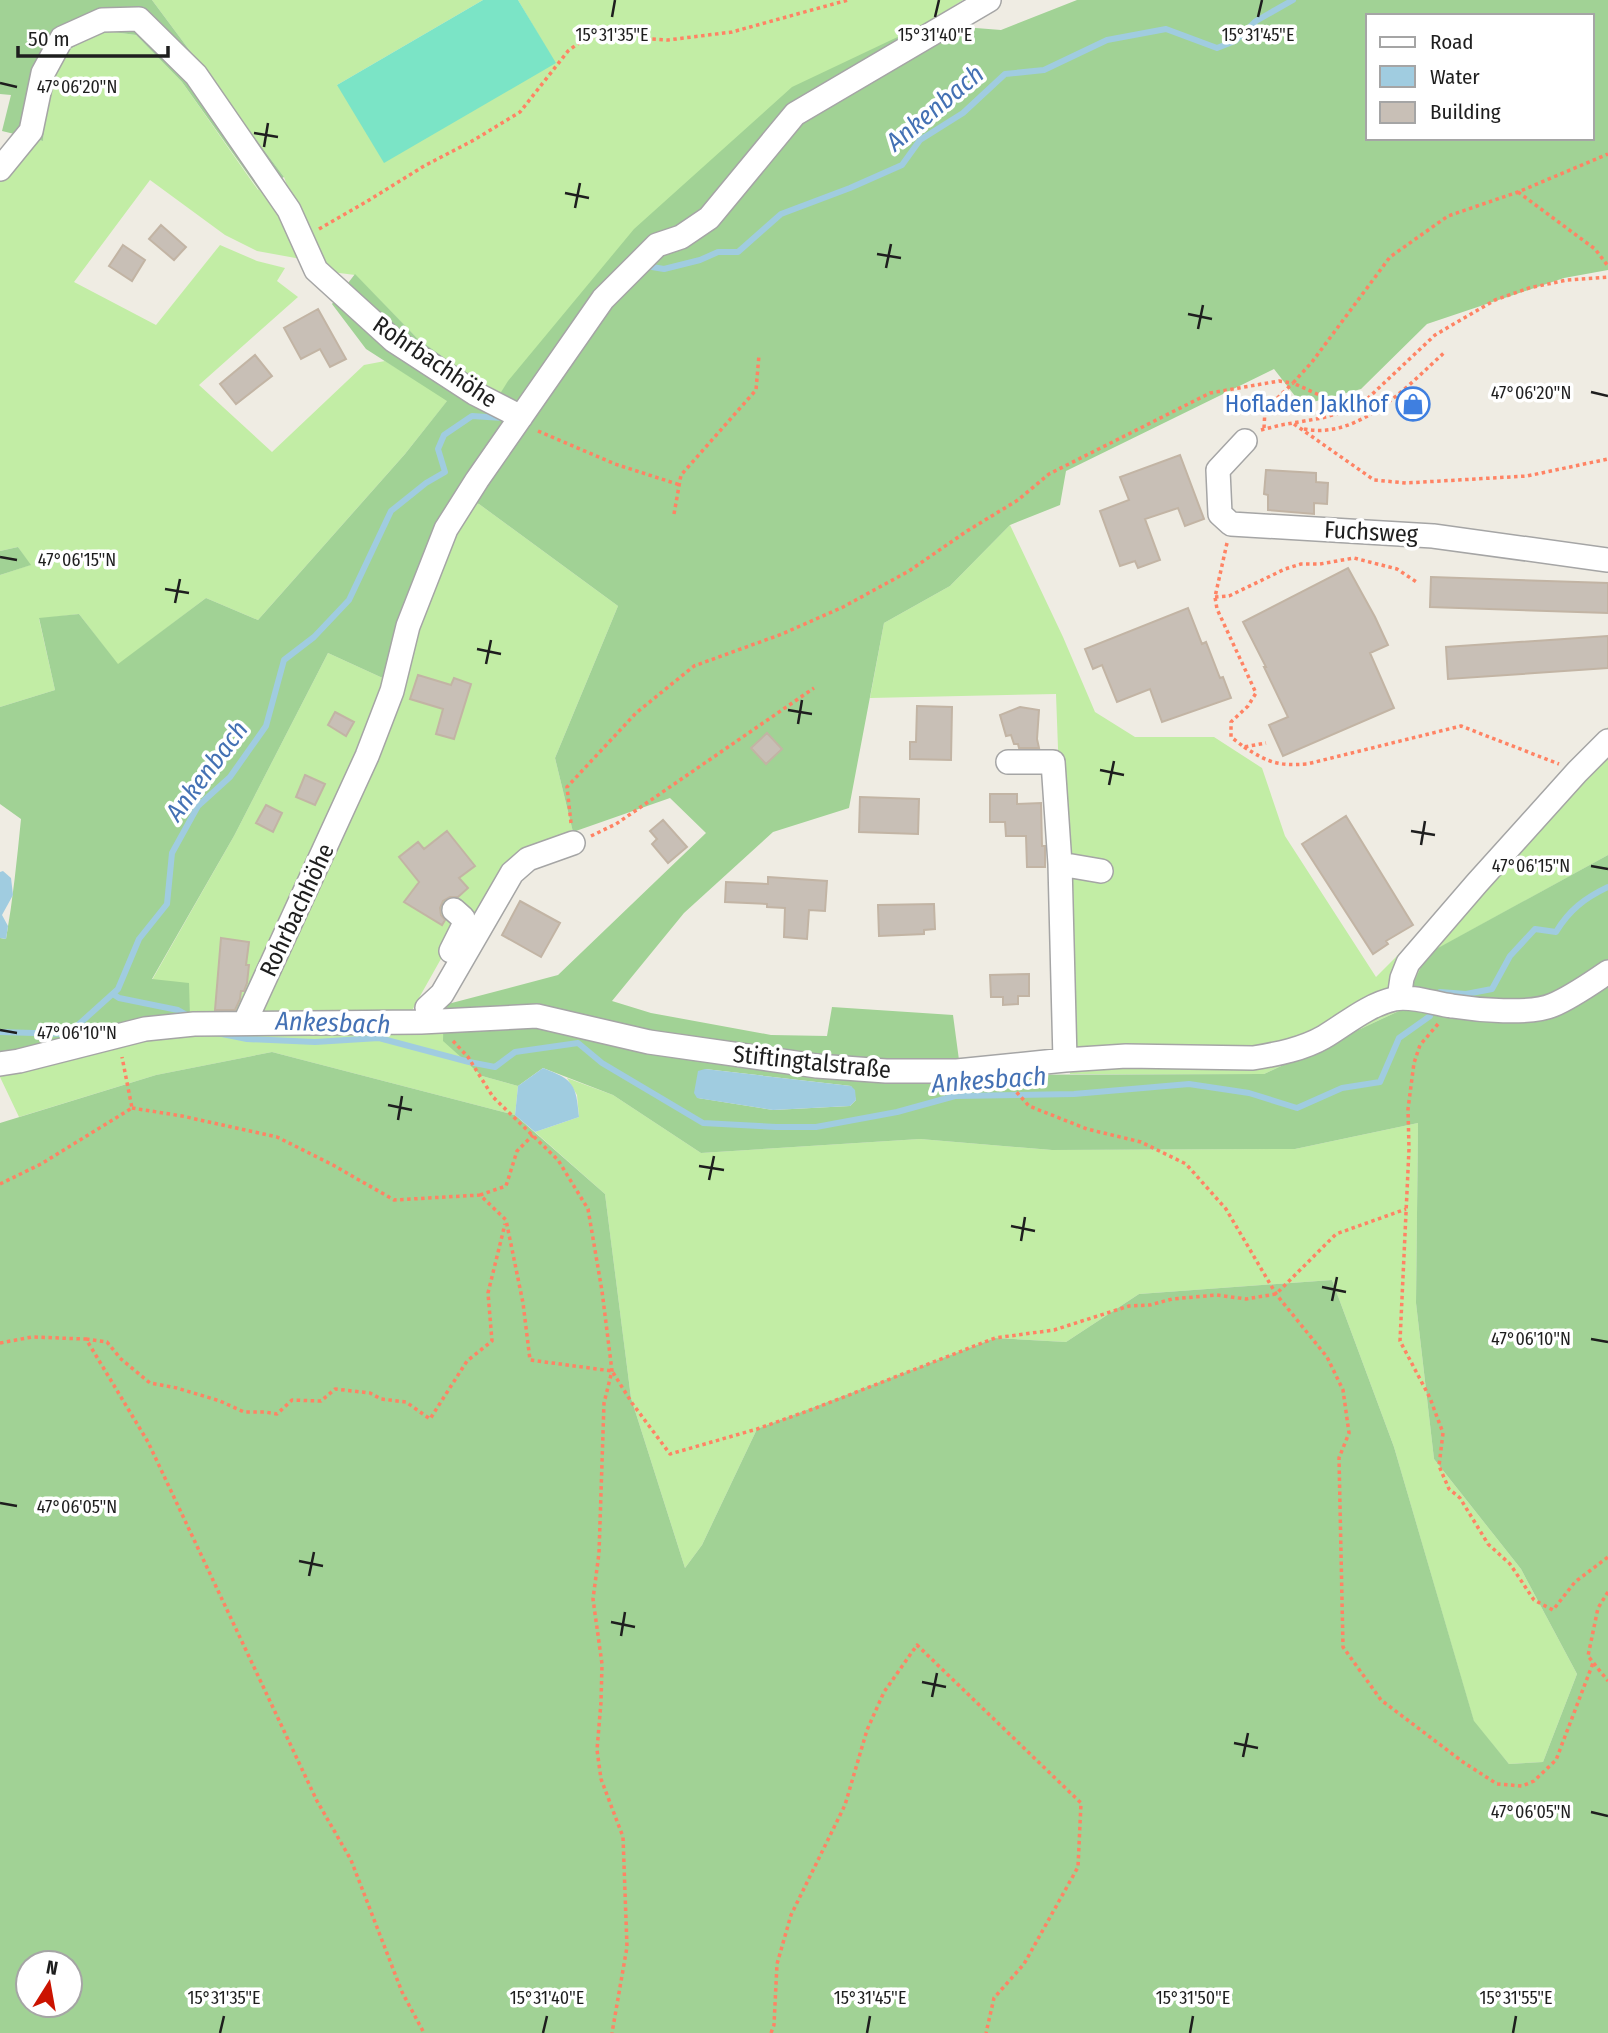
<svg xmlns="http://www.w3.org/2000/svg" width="1608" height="2033" viewBox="0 0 1608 2033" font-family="'Fira Sans Condensed',sans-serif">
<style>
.grass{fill:#c2eda5}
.forest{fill:#a1d295;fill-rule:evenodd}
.pitch{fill:#7be4c6}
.water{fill:#a0cce0}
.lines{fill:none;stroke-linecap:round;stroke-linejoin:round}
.stream{stroke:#a0cce0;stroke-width:6}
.building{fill:#c8bfb6;stroke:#c2b4a4;stroke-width:2}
.minor-casing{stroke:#a5a5a5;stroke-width:26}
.path{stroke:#ff8364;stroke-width:3.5;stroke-dasharray:3.5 3.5;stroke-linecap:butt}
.minor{stroke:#fff;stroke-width:23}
.ticks{fill:none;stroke:#1e1e1e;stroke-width:2.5}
.labels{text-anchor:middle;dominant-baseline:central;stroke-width:7;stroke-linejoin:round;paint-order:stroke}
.street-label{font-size:24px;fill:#1e1e1e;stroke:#fff}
.shop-label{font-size:24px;fill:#366cbe;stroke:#fff;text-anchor:end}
.water-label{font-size:26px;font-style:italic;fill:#4471b4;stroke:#fff}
.ticks-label{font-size:18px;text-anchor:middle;fill:#1e1e1e;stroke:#fff;stroke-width:7;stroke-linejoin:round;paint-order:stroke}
</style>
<rect width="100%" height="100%" fill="#efece3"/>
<path class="grass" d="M152,0H483L337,85L555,63L518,0H963L925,24L498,398L417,338L355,275L316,270L284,177Z
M105,31L136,35L182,82L258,190L265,187L301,259L257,251L225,235L150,180L74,282L156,325L220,245L257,261L285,268L277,281L298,297L199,385L272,452L364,365L385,361L448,400L405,454L258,620L206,598L118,665L79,614L39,619L55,690L0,707V575L30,565L18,547L0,551V181L35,139L43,141L49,78L68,50Z
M469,502L479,504L618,606L555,758L573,832L521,858L477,924L456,932L410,1014L444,1005L482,1076L518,1086L515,1115L272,1052L156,1075L19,1117L0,1077V1056L152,980L234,836L328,653L387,680L414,634Z
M1010,525L1063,637L1095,712L1135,737H1214L1262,768L1285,836L1376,977L1422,931L1608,727V855L1428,954L1401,1010L1264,1074H1070L1056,694L870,698L884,623L950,586Z
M567,1078L613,1095L701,1153L920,1139L1052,1150L1295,1149L1418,1123L1416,1303L1434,1459L1521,1569L1577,1674L1543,1762L1509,1764L1474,1722L1394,1447L1332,1280L1139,1294L1066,1342L995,1338L757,1429L702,1545L685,1568L631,1398L605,1194L535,1132L579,1117L577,1095Z"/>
<path class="forest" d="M0,0H152L284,177L259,190L182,82L136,35L105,31L68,50L49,78L43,141L2,131L11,95L0,94Z
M1077,0H1608V270L1564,278L1427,324L1361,389L1302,405L1274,369L1066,471L1060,505L1010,525L950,586L884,623L849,808L773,832L684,913L612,1001L651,1013L771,1035L827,1036L832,1007L953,1015L961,1075L1264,1074L1401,1010L1427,954L1608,855V2033H0V1123L156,1075L272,1052L515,1115L605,1194L631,1398L685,1568L702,1545L757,1429L995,1338L1066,1342L1139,1294L1332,1280L1394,1447L1474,1721L1509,1764L1543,1762L1577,1674L1521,1569L1434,1459L1416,1303L1418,1123L1295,1149L1052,1150L920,1139L701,1153L613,1095L543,1068L518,1086L482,1076L443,1041L444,1005L558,975L706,833L670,798L573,832L555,758L618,606L479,504L455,498L387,680L328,653L234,836L152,979L189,983L190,1017L0,1056V938L6,939C13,899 17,859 21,819L0,804V707L55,690L39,618L79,614L118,664L206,598L258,620L405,454L447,401L366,349L332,304L355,274L417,338L498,397L508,381L634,229L792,87L925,24L1001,30ZM1368,16H1592V138H1368ZM705,1069L851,1086L856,1100L850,1106L773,1110L698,1098ZM28,1963H70V2005H28Z
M18,547L31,565L0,575V551Z"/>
<path class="pitch" d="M483,0H518L556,63L384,163L337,85Z"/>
<path class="water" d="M3,871L11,878L13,895L2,915L8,926L6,939L0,938V872Z
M543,1068C574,1080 576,1084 579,1117L535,1132L515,1115L518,1086Z
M705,1069L851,1086L855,1090L856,1100L850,1106L773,1110L697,1098L694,1093L698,1071Z"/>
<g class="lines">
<path class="stream" d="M646,266L664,269L700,260L718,252H738L781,214L850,188L902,165L920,140L963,113L1005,74L1044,70L1107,40L1166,29L1217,48L1235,41L1256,21L1293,0
M113,994L119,998L178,1010L187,1015
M1438,998L1440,992L1466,994L1492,989L1510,956L1535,929L1556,932C1569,910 1585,898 1608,887
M0,1032L68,1034L118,989L139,939L167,904L172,853L198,806L230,777L266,726L284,660L314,637L349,600L391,511L426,483L445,472L438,449L444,435L472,416L503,418
M217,1033L247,1039L315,1042L379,1038L469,1062L495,1067L515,1052L578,1043L602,1063L703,1123L776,1127H816L897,1112L955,1096L1074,1094L1189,1084L1249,1093L1297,1108L1342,1088L1380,1082L1399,1038L1430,1016L1433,1008"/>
</g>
<path class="building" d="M161,225L186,247L174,260L149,239Z
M123,245L145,260L132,281L109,266Z
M318,309L346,359L330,367L320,349L301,359L284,328Z
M255,355L272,376L236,404L220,384Z
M1418,391L1425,410L1407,416L1400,397Z
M1180,455L1204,519L1185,526L1178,508L1145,519L1160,560L1138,568L1135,561L1120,566L1100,511L1129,500L1120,477Z
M1266,470L1316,473V482L1328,483L1327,504L1314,503V514L1268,510V495L1264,494Z
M1348,568L1375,617L1388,645L1370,653L1394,708L1283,756L1269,725L1288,717L1264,667H1266L1243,622Z
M1431,577L1608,583V613L1430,607Z
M1188,608L1202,644L1206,642L1220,678L1223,677L1231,698L1162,722L1150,689L1117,702L1102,665L1093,669L1085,649Z
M1608,636V668L1448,679L1446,647Z
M418,675L451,685L454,678L471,684L454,739L436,734L443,709L410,699Z
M917,706L952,707L951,760L910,759V742H916Z
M1020,707L1039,710L1037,739L1039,748H1019L1018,744H1014L1011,735L1006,736L1000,715Z
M335,712L354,722L346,736L328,725Z
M767,733L782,749L766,764L751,748Z
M305,775L325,784L315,805L296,797Z
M990,794H1017V804L1041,803L1042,846H1045V867H1027L1026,836H1006L1005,822H990Z
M860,797L919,799L918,834L859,832Z
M266,805L282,813L273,832L256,823Z
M1346,816L1413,925L1386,941L1388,944L1373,954L1302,844Z
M663,820L687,847L668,863L652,844L657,839L650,831Z
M447,831L475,866L459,878L468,888L458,897H450L443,901L440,908L441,915L445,920L442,925L404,902L419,882L399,857L418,842L424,849Z
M768,877L827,881L825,911L809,910L807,939L784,937L785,908L767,907V904L725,902L726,882L768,884Z
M520,901L560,923L541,957L502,935Z
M934,904L935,929L924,930V934L879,936L878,905Z
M221,938L249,942L246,965H249L247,983L244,991H241L240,999L235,1010H215Z
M1029,974V996H1018V1004L1003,1005V997H991L990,975Z"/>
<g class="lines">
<defs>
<path id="minor" d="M0,169L31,131L43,73L62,38L102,20L139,19L196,75L289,210L316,270L393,340L476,394L521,417
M1245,441L1218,470L1220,514L1231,524L1433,536L1608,560
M1008,762H1053L1060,864
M451,951L464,925L463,918L454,910
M1399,998L1402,978L1408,963L1477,883L1577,772L1608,741
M427,1008L442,994L512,873L528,859L573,843
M245,1022L367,756L392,691L408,626L446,529L477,480L603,299L657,245L681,237L709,218L795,114L989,0
M1065,1060L1060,864L1101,871
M0,1064L19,1061L145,1029L194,1024L421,1022L537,1016L649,1042L817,1066L886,1071H957L1065,1060L1126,1056L1253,1058C1278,1054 1303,1049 1324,1037C1347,1023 1368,1005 1394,999C1412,995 1435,1004 1452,1006C1477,1010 1530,1015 1553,1005C1572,997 1590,984 1608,972"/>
</defs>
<use href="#minor" class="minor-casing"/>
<path class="path" d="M1518,192L1595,249L1608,266
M319,229L366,202L424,166L474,140L520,112L568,51L584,39L602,36L668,40L732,32L848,0
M1350,409L1293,383L1312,362L1390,257L1448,216L1518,192L1608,154
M1294,424L1374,480L1406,483L1527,476L1608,459
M1264,428L1265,410L1293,383
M1304,429C1360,440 1408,385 1445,352
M1261,430L1281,425L1322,418L1346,411L1366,400L1435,335L1495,300L1529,288L1567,280L1608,277
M538,431L615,464L680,485
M674,514L681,475L756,390L759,355
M1227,543L1215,597L1217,609L1256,693L1248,706L1231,722V737L1244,747L1266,743
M1215,597L1229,596L1285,569L1301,564H1320L1354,558L1397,569L1418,583
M1244,747C1269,763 1278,766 1307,764L1461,726L1559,764
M571,823L567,787L636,713L694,666L782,634L843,607L909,571L967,531L1018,500L1049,474L1210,393L1279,381L1293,383
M591,836L616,824L814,688
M1438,1024L1420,1045L1414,1063L1408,1109L1409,1149L1400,1341L1430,1398L1443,1433L1439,1466L1449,1489L1460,1498L1488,1544L1510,1564L1534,1600L1553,1610L1575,1582L1608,1557
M453,1041L468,1057L493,1097L558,1160L588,1209L602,1291L612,1371L604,1403L599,1553L593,1599L602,1664L601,1702L597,1750L601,1779L623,1837L627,1947L612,2033
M1012,1087L1029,1106L1087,1129L1141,1142L1186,1164L1226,1209L1276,1294L1327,1357L1343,1390L1349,1433L1339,1458L1343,1647L1381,1700L1463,1762L1497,1784L1522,1786L1534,1781L1556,1760L1593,1663
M132,1108L182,1116L277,1137L333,1165L394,1200L480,1195L506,1220L523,1303L530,1360L612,1371L632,1403L670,1454L757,1429L813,1409L995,1338L1054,1330L1129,1306L1150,1305L1172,1299L1217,1295L1246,1299L1276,1294L1336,1234L1406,1209
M0,1184L41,1164L132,1108L122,1057
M480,1195L506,1186L517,1151L533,1135
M86,1339L107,1342L121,1359L150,1383L177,1388L220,1401L244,1412H265L277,1414L292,1400L321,1401L335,1389L370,1393L381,1399L406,1402L430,1419L467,1361L492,1341L488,1293L505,1224
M0,1343L32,1337L86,1339L148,1442L317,1801L351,1860L402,1992L424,2033
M1608,1592L1598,1608L1588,1656L1608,1681
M771,2033L774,2025L777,1964L791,1915L845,1805L867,1730L884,1692L917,1645L1081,1803L1078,1867L1024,1964L994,1998L986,2033"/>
<use href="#minor" class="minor"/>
</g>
<path class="ticks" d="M612,17L615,0M935,17L939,0M1258,17L1262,0M0,83L17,87M254,133L278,137M264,147L268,123M565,193L589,198M575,208L580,183M877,254L901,258M886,268L891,244M1188,314L1212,319M1198,329L1203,305M1591,392L1608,396M0,557L17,560M165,589L189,593M175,603L180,579M477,649L501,654M486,664L491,640M788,710L812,714M798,724L802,700M1100,770L1124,775M1109,785L1114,761M1411,831L1435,835M1421,845L1425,821M1591,866L1608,869M0,1030L17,1033M388,1105L412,1110M398,1120L402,1096M699,1166L724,1170M709,1180L714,1156M1011,1226L1035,1231M1021,1241L1025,1217M1322,1287L1346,1292M1332,1301L1337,1277M1591,1339L1608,1342M0,1503L17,1506M299,1561L323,1566M309,1576L314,1552M611,1622L635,1627M621,1636L625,1612M922,1682L946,1687M932,1697L937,1673M1234,1743L1258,1748M1243,1757L1248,1733M1591,1812L1608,1816M220,2033L224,2016M543,2033L547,2016M867,2033L870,2016M1190,2033L1193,2016M1513,2033L1516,2016"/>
<defs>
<symbol id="shop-ring" viewBox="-11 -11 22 22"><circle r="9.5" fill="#fff" stroke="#3f7fe0" stroke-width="1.5"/><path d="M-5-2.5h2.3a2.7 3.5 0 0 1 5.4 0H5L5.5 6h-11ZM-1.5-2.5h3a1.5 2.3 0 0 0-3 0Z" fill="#3f7fe0"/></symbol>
</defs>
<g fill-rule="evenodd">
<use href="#shop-ring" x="1394" y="385" width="38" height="38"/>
</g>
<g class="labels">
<g class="street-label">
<text transform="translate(435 362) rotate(34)">Rohrbachhöhe</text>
<text transform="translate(1371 532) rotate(3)">Fuchsweg</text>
<text transform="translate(297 910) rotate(-65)">Rohrbachhöhe</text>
<text transform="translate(812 1062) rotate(6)">Stiftingtalstraße</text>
</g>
<g class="shop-label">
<text x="1388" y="404">Hofladen Jaklhof</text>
</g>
<g class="water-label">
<text transform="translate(935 108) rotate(-40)">Ankenbach</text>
<text transform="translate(207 771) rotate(-53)">Ankenbach</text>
<text transform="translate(333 1023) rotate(2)">Ankesbach</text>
<text transform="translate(989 1080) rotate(-4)">Ankesbach</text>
</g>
</g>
<g class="ticks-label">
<text x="612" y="41">15°31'35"E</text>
<text x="935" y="41">15°31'40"E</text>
<text x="1258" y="41">15°31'45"E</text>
<text x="77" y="93">47°06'20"N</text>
<text x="1531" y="399">47°06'20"N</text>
<text x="77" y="566">47°06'15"N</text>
<text x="1531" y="872">47°06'15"N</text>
<text x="77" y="1039">47°06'10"N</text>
<text x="1531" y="1345">47°06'10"N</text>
<text x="77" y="1513">47°06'05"N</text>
<text x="1531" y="1818">47°06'05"N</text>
<text x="224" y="2004">15°31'35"E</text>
<text x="547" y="2004">15°31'40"E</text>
<text x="870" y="2004">15°31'45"E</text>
<text x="1193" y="2004">15°31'50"E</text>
<text x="1516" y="2004">15°31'55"E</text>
</g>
<rect x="1366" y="14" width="228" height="126" fill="#ffffff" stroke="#a5a5a5" stroke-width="2"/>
<rect x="1380" y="37" width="35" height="10" fill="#ffffff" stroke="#a5a5a5" stroke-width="2"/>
<text x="1430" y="49" font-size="21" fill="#1e1e1e">Road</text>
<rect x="1380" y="66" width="35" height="21" fill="#a0cce0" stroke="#a5a5a5" stroke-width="2"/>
<text x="1430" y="84" font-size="21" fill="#1e1e1e">Water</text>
<rect x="1380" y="102" width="35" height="21" fill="#c8bfb6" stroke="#a5a5a5" stroke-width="2"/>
<text x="1430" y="119" font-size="21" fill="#1e1e1e">Building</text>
<g transform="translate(49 1984) rotate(11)"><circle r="33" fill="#ffffff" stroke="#a5a5a5" stroke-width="2"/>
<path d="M0-5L12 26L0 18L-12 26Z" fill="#cb1300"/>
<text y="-10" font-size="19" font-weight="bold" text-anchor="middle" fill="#1e1e1e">N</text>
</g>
<path d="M18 46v10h150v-10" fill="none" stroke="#1e1e1e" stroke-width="3.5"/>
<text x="28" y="46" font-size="21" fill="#1e1e1e" stroke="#ffffff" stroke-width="5" paint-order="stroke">50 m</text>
</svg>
